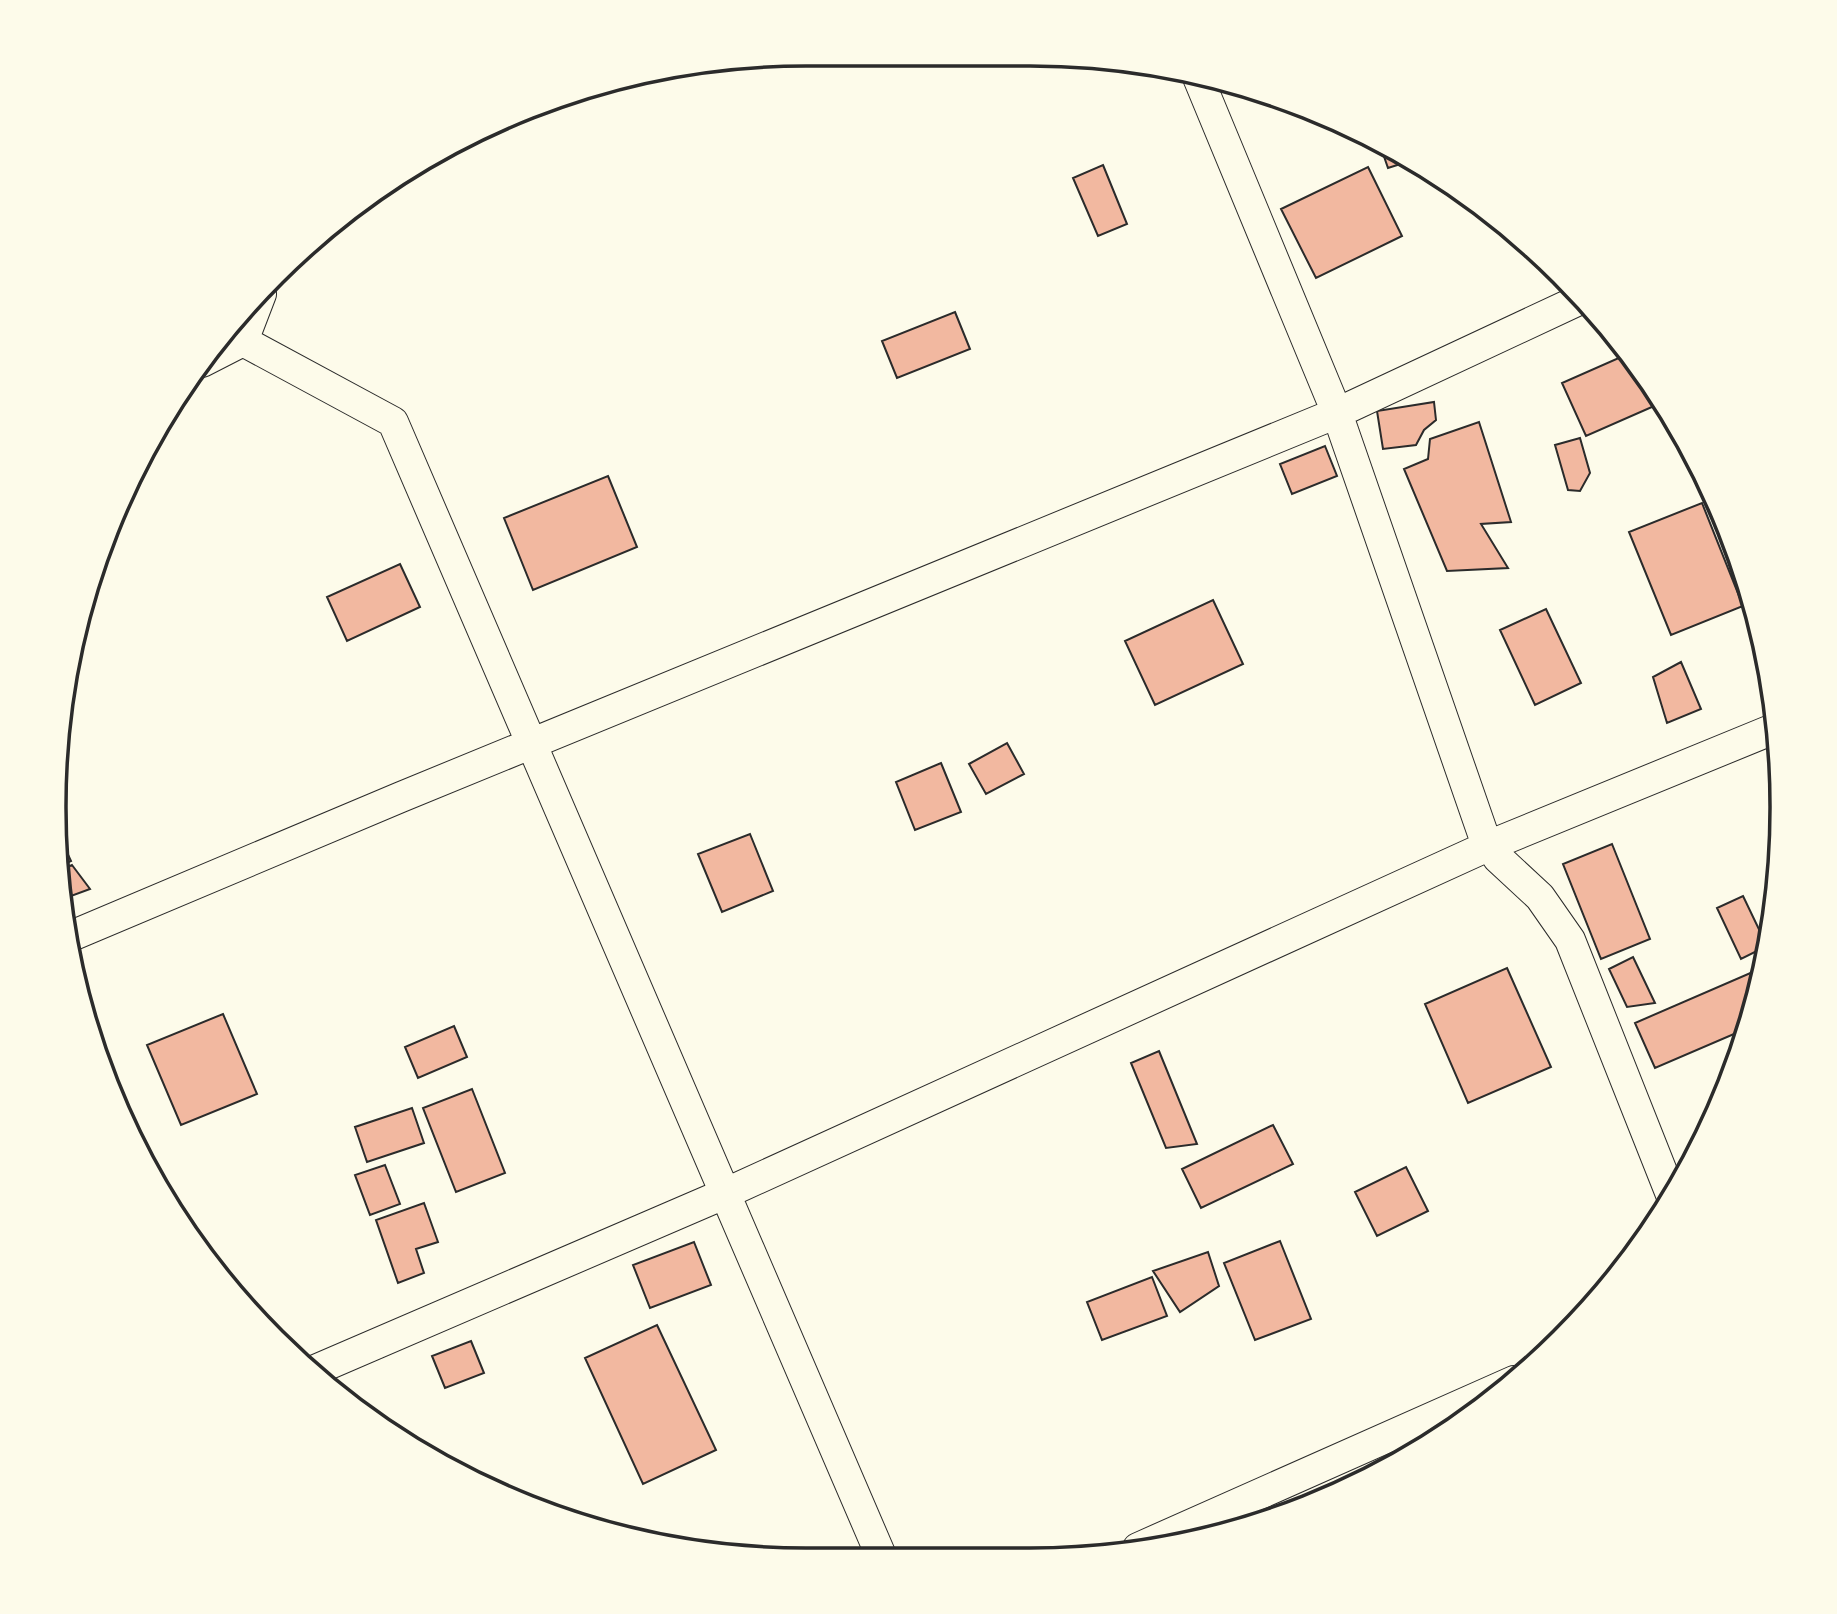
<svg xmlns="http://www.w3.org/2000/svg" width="1837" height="1614" viewBox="0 0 1837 1614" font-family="'Titillium Web',sans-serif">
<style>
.building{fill:#f2b8a0;stroke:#2b2b2b;stroke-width:2}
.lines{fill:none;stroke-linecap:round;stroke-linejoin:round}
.minor-casing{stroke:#2b2b2b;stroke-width:32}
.minor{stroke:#fdfbea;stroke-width:30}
.rim{fill:none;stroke:#2b2b2b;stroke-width:3.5}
</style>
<rect width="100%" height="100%" fill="#fdfbea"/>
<path class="building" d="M1379,142L1407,155L1413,160L1388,168Z
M1103,165L1127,224L1098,236L1073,178Z
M1368,167L1402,236L1316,278L1281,209Z
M955,312L970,349L897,378L882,341Z
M1630,353L1661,403L1586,436L1562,383Z
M1434,402L1436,420L1424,430L1416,445L1383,449L1377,411Z
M1479,422L1511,522L1481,524L1508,568L1447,571L1404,469L1428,459L1430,439Z
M1580,438L1590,473L1580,491L1568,490L1555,445Z
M1325,446L1337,476L1292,494L1280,464Z
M608,476L637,547L533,590L504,518Z
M1702,503L1743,606L1671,635L1629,532Z
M400,564L420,607L347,641L327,597Z
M1213,600L1243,664L1155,705L1125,641Z
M1546,609L1581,683L1535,705L1500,630Z
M1681,662L1701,709L1667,723L1653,677Z
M1007,743L1024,774L986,794L969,764Z
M941,763L961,812L915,830L896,782Z
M57,831L71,861L58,867L56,856Z
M750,834L773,891L722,912L698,854Z
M1612,844L1650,939L1601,959L1563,864Z
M72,865L90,889L63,899L58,871Z
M1743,896L1767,946L1741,959L1717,908Z
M1633,957L1655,1003L1627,1007L1609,969Z
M1507,968L1551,1067L1468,1103L1425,1004Z
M1762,968L1748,1028L1655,1068L1635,1023Z
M223,1014L257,1094L181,1125L147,1045Z
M454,1026L467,1057L418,1078L405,1047Z
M1159,1051L1197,1144L1166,1148L1131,1063Z
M472,1089L505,1173L456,1192L423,1108Z
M412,1108L424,1143L367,1162L355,1127Z
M1273,1125L1293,1164L1201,1208L1182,1169Z
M385,1165L400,1204L370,1215L355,1175Z
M1406,1167L1428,1211L1377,1236L1355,1192Z
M424,1203L438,1242L416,1249L424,1273L398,1283L376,1220Z
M1280,1241L1311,1319L1255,1340L1224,1263Z
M694,1242L711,1285L650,1308L633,1265Z
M1208,1252L1219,1286L1180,1312L1153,1271Z
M1152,1277L1167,1316L1102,1340L1087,1302Z
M657,1325L716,1450L643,1484L585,1358Z
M471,1341L484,1373L445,1388L432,1356Z"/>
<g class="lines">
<defs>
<path id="minor" d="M1197,75L1337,413L1483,834L1498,858L1540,897L1570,940L1672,1197
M243,341L393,422L882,1558
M202,362L243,341L261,294
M69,937L401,797L1337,413L1581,299
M313,1371L724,1194L1488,846L1776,728
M1138,1548L1514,1381"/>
</defs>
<use href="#minor" class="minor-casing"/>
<use href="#minor" class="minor"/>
</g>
<path d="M0 0H1837V1614H0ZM806 66H1030A740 740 0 0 1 1770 806V808A740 740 0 0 1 1030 1548H806A740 740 0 0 1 66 808V806A740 740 0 0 1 806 66Z" fill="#fdfbea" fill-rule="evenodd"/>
<path class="rim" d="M806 66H1030A740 740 0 0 1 1770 806V808A740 740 0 0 1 1030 1548H806A740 740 0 0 1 66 808V806A740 740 0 0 1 806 66Z"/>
</svg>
